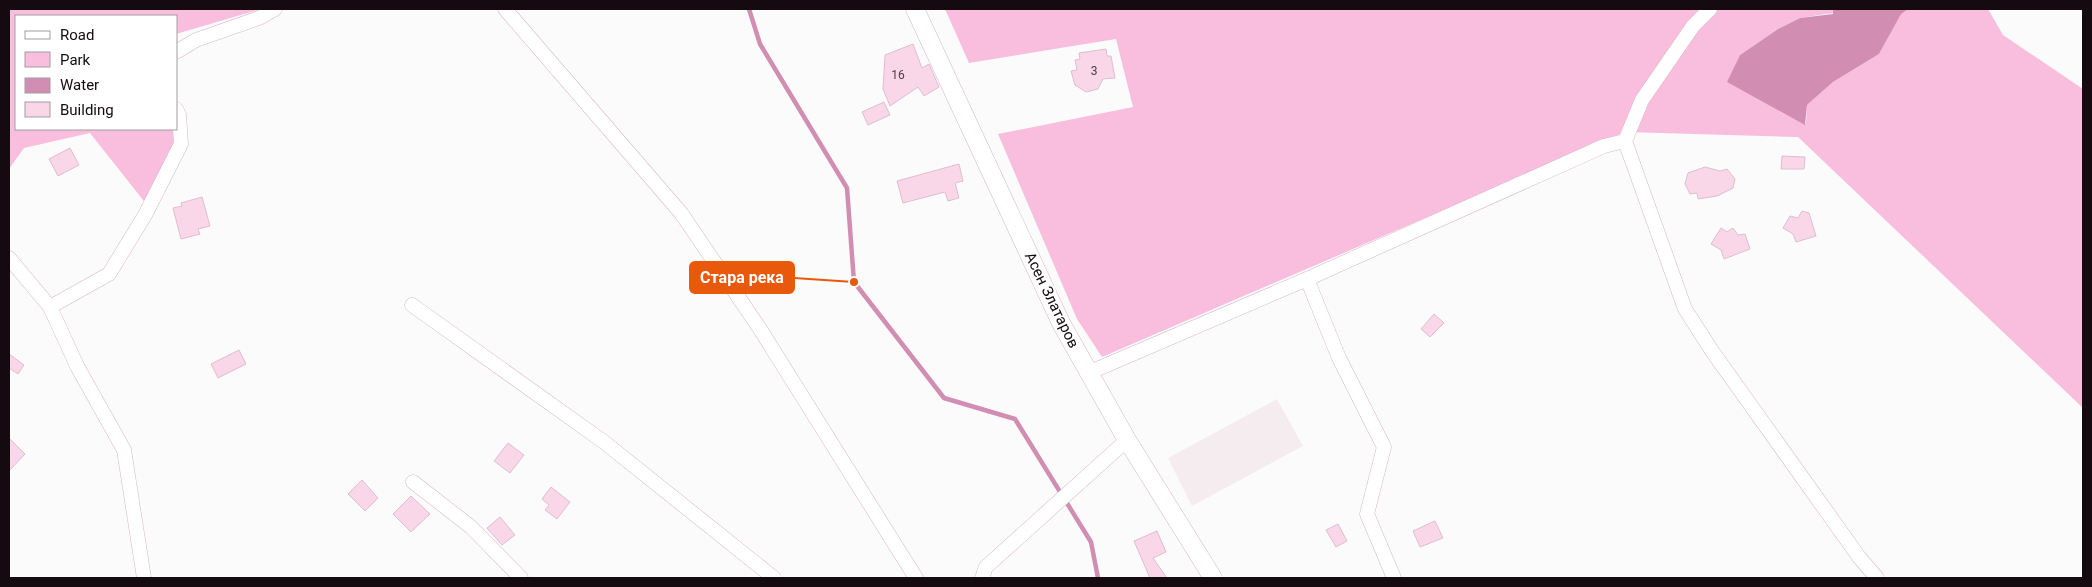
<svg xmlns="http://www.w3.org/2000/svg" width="2092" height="587" viewBox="0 0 2092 587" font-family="Roboto,sans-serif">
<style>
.built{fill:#f5ecf0}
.green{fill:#f9bedd}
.water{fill:#d18eb2}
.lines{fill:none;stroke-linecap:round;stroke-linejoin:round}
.stream{stroke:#d18eb2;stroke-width:4.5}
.building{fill:#f9d7e8;stroke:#dfbecf}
.minor-casing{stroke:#d7b6c7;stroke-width:15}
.tertiary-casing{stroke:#d7b6c7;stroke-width:19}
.minor{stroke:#fff;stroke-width:14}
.tertiary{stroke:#fff;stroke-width:18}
.labels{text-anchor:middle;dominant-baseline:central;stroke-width:5;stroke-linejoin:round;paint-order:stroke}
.number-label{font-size:12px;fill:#4d3d45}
.street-label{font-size:15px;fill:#140a0f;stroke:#fff}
.leader{fill:none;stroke:#e8590c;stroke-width:2}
.callout-dot{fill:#e8590c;stroke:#fff;stroke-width:2}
.callout{fill:#e8590c;stroke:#e8590c;stroke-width:2}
.callout-label{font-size:16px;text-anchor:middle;font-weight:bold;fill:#fff}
</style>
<rect width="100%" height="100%" fill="#fbfbfb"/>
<path class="built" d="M1277,399L1303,446L1192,506L1168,458Z"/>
<path class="green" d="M9,9H261L176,34V16H16V129H174L180,144L147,205L90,133L24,148L9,169Z
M945,9H1833V13L1800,18L1778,29L1740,55L1728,82L1806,124L1807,105L1833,82L1879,54L1901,13L1908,9H1988L2003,35L2083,89V408L1798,137L1625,132L1102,357L1077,319L998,134L1133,107L1116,39L969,63Z"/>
<path class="water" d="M1833,9H1908L1901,14L1879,54L1833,82L1807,105L1805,125L1727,82L1740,55L1778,29L1800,18L1833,14Z"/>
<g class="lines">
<path class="stream" d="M749,9L760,44L847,188L854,282L944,398L1015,419L1091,542L1098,578"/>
</g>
<path class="building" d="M913,44L922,68L929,64L939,87L924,96L918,87L890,106L883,89L885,55Z
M1106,49L1107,56H1111L1115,78L1103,79L1098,89L1086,92L1075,85L1071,71L1077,70L1075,60L1080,59L1079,53Z
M884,102L890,115L868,125L862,112Z
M70,148L79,165L58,176L49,159Z
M1782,156L1805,157L1804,169H1781Z
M959,164L963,181L955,183L959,198L948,201L945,192L903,203L897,181Z
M1705,167L1720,171L1727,169L1735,179L1733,188L1717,196L1698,199L1697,193L1690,194L1685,184L1688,173Z
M202,197L210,226L198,229L200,234L181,239L173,208L182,206L181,203Z
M1802,211L1809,213L1816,236L1796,242L1793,234L1783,228L1790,216L1798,218Z
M1721,228L1727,232L1733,228L1738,235L1745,234L1750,249L1724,259L1721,250L1711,244Z
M1434,314L1444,323L1430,337L1421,329Z
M239,350L246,364L218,378L211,364Z
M9,354L24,365L18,374L9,368Z
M9,438L25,454L9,471Z
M508,443L524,455L510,473L494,461Z
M362,480L378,498L365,511L348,494Z
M551,487L570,502L557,519L545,510L549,505L542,499Z
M411,496L430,514L411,532L393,514Z
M500,517L515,535L502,545L487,528Z
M1435,521L1443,538L1420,547L1413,531Z
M1338,524L1347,541L1336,547L1326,530Z
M1157,531L1166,552L1153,558L1167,578H1150L1134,541Z"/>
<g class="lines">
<defs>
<path id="minor" d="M505,9L681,213L760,329L916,578
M1710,9L1693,26L1642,100L1625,141L1685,309L1712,351L1859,557L1877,578
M176,52L196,40L259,18L275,9
M9,258L50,307L77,366L124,450L144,578
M1307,279L1339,358L1384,447L1367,514L1394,578
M412,305L604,442L774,578
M50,307L109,274L145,215L181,144L179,115L176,109
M1088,373L1307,279L1604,146L1625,141
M413,482L471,527L521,578
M982,578L986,567L1127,440"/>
<path id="tertiary" d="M915,9L1061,323L1127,440L1213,578"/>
</defs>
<use href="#minor" class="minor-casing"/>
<use href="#tertiary" class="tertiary-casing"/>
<use href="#minor" class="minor"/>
<use href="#tertiary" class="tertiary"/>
</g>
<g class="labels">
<g class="number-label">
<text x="1094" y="71">3</text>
<text x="898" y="75">16</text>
</g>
<g class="street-label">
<text transform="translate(1052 300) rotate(64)">Асен Златаров</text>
</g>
</g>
<path class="leader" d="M854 282L794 278"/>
<circle class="callout-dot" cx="854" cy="282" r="5"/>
<rect class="callout" x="690" y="262" width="104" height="31" rx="5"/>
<g class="callout-label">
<text x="742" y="283">Стара река</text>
</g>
<rect width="2092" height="587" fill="none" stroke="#140a0f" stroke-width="20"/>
<rect x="15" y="15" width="162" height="115" fill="#ffffff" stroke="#a19d9f"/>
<rect x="25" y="31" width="25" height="8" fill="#ffffff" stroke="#a19d9f"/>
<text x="60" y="40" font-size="15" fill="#140a0f">Road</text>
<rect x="25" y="52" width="25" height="15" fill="#f9bedd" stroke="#a19d9f"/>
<text x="60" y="65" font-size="15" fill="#140a0f">Park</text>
<rect x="25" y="78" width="25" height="15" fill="#d18eb2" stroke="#a19d9f"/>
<text x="60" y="90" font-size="15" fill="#140a0f">Water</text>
<rect x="25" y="102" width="25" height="15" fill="#f9d7e8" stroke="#a19d9f"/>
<text x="60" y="115" font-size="15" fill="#140a0f">Building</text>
</svg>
